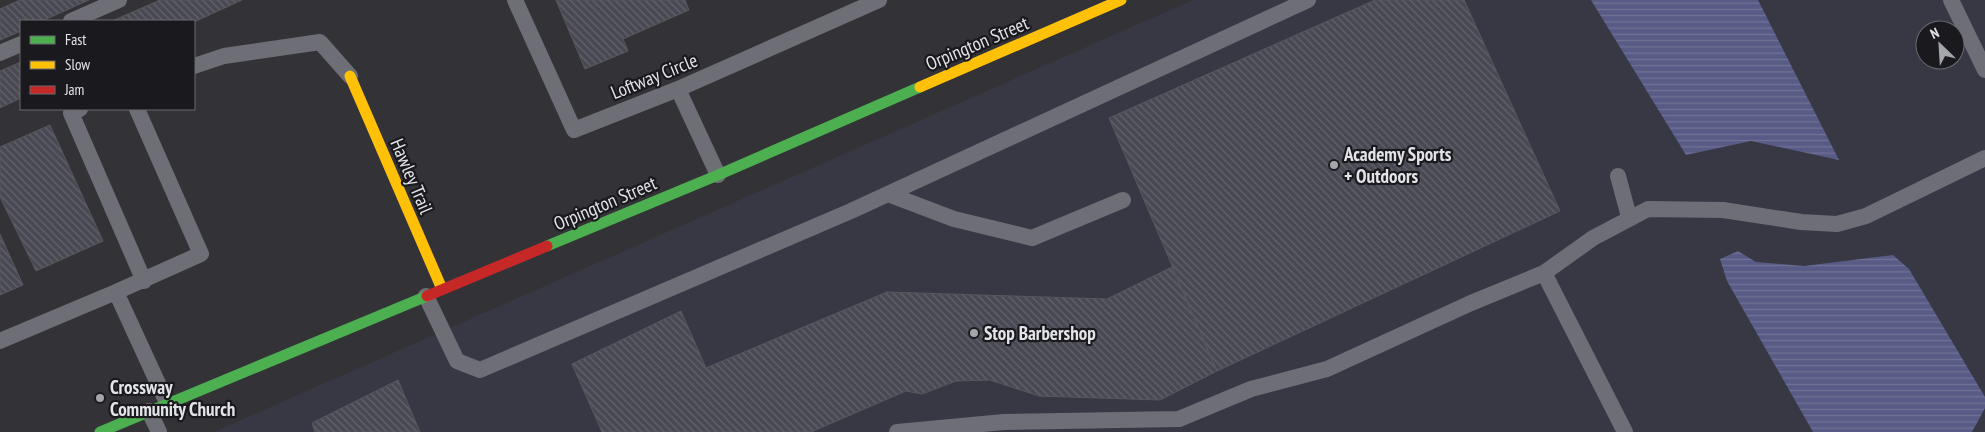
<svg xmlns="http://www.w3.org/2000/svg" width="1985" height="432" viewBox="0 0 1985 432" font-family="'PT Sans Narrow',sans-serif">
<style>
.built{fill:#373844;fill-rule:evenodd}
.water{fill:url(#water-rules)}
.building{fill:url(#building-back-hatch);stroke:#57575b}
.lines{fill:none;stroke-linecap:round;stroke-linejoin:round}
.lane{stroke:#6e6e76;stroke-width:16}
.fast{stroke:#4caf50;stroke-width:11}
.slow{stroke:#ffc107;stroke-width:11}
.jam{stroke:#c62828;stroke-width:11}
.poi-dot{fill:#a5a6aa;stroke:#1a1a1e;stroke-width:2}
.labels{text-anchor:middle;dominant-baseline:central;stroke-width:4.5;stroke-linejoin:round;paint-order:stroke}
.street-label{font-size:19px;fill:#e3e4e8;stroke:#1a1a1e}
.poi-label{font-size:19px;font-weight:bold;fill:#e3e4e8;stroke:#1a1a1e;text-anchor:start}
</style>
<defs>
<pattern id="water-rules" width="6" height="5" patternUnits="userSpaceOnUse" patternTransform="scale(1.25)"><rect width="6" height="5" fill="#585b85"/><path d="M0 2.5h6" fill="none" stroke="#707296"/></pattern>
<pattern id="building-back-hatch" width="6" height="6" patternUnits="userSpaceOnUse" patternTransform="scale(1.25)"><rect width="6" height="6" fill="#494953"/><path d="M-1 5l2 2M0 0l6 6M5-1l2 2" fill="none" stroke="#63636c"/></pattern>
</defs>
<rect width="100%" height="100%" fill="#333337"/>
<path class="built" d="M1193,0H1985V432H214ZM1925,30H1955V60H1925Z"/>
<path class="water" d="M1591,0H1758L1839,160L1751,141L1686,155Z
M1738,251L1756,262L1804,266L1893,255L1909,269L1985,397V408L1972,432H1813L1727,281L1720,259Z"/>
<path class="building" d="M20,0H89L42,21H21V31L0,40V9Z
M160,0H242L194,22L112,21Z
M556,0H685L689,10L623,39L628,51L585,69Z
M1375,0H1464L1560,211L1217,371L1109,118Z
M21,62V98L0,108V71Z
M50,125L103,241L36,271L0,197V147Z
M0,234L23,285L0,295Z
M1172,267L1217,371L1160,400L1039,396L990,380L956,381L922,394L906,391L811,432H602L572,364L681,311L706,368L887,292L1107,299Z
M398,380L420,432H315L312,423Z"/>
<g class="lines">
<path class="lane" d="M515,0L574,130L678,89L879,0
M1951,0L1985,70
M71,21L119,0
M0,53L21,44
M194,66L224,56L320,42L350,76
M678,89L718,175
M80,109L71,113L144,281
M137,109L201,254L116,292L167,403
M1618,176L1629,217
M888,194L954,219L1032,238L1123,200
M1544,273L1625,432
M426,296L457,361L480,370L851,211L1308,0
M0,341L116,292
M149,411L159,432
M897,432L1004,422L1179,419L1251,389L1327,369L1471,303L1544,273L1593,238L1648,209L1723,210L1801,222L1837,224L1866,216L1985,158"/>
<path class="fast" d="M547,246L718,175L920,87
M100,432L427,296"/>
<path class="slow" d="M350,76L442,289
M920,87L1121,0"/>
<path class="jam" d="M427,296L547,246"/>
</g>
<g class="poi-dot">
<circle cx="1334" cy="165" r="5"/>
<circle cx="974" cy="333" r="5"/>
<circle cx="100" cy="398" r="5"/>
</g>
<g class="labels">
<g class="street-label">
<text transform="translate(977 43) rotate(-23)">Orpington Street</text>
<text transform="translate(654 76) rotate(-22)">Loftway Circle</text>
<text transform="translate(412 176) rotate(67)">Hawley Trail</text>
<text transform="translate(605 203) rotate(-23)">Orpington Street</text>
</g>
<g class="poi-label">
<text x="1344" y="154">Academy Sports<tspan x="1344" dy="22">+ Outdoors</tspan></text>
<text x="984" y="333">Stop Barbershop</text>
<text x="110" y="387">Crossway<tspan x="110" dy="22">Community Church</tspan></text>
</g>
</g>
<rect x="20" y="20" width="175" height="90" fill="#1a1a1e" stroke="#6a6b6f"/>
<rect x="30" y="36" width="25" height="8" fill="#4caf50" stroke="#6a6b6f"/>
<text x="65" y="45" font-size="15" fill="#e3e4e8">Fast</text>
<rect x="30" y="61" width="25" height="8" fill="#ffc107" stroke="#6a6b6f"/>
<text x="65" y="70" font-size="15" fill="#e3e4e8">Slow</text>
<rect x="30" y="86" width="25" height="8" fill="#c62828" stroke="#6a6b6f"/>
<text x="65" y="95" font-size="15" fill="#e3e4e8">Jam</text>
<g transform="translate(1940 45) rotate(335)"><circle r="24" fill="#1a1a1e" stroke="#6a6b6f"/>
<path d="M0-4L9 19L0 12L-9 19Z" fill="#a5a6aa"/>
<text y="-8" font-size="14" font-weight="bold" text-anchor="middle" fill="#e3e4e8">N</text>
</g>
</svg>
